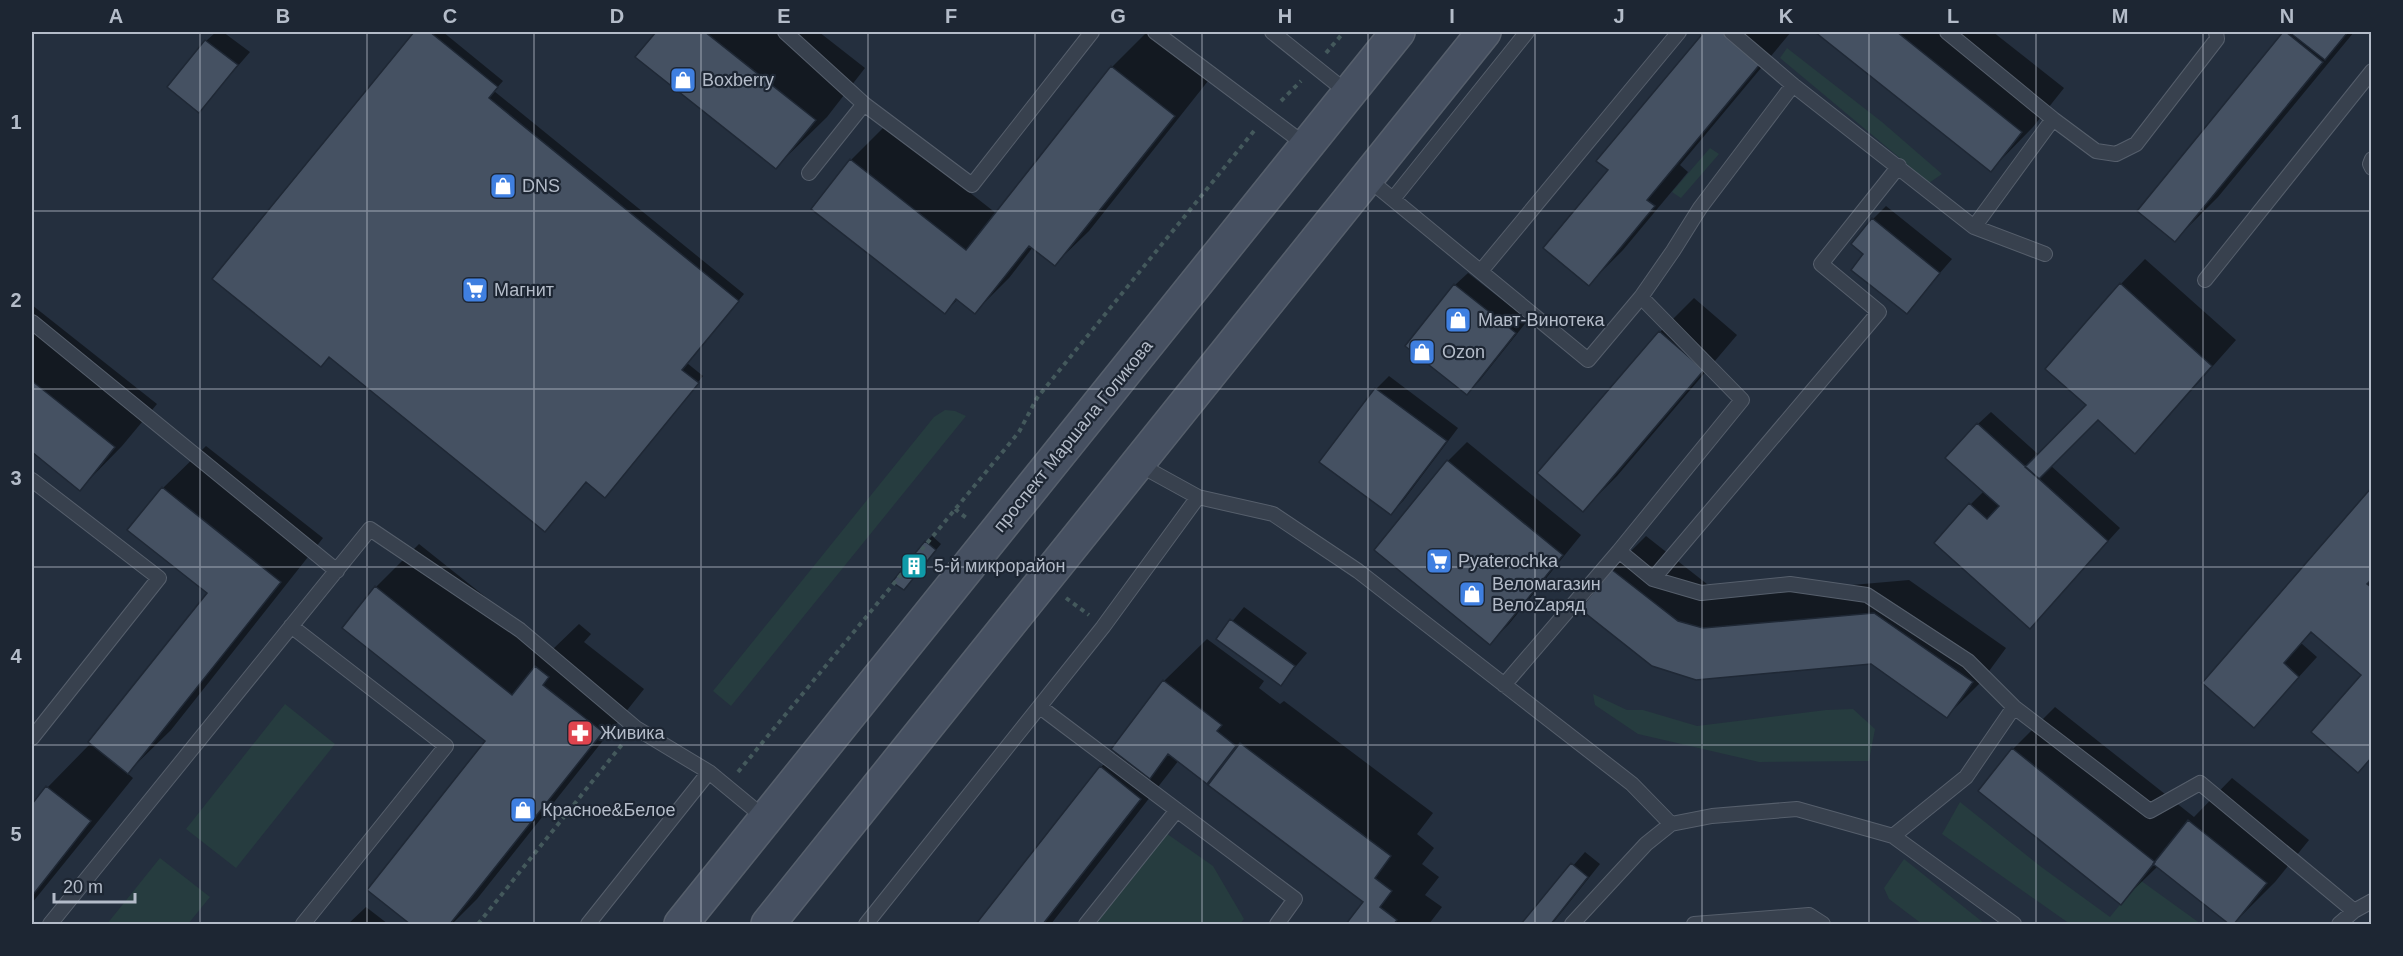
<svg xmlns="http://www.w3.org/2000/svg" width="2403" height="956" viewBox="0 0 2403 956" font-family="Helvetica,sans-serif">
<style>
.green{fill:#263c3f}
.shadow{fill:#0007}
.building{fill:#455162;stroke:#1f2835;stroke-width:1.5}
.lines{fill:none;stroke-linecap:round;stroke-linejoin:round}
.service-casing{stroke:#565f6c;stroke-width:16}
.secondary-casing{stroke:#565f6c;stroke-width:36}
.path{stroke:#44595c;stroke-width:4;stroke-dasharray:4.5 4.5;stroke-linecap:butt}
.service{stroke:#38414e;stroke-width:14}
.secondary{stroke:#465061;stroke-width:33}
.grid{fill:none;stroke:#b4bcc9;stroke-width:1.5;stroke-opacity:0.55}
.labels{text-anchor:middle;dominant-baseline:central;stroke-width:4.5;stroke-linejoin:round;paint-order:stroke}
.poi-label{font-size:18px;fill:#b4bcc9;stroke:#1d2633;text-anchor:start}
.street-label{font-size:18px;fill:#b4bcc9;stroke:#1d2633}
.neatline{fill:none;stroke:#b4bcc9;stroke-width:2}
.grid-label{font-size:20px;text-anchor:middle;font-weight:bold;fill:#b4bcc9}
</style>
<rect width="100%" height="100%" fill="#242f3e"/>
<path class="green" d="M1787,48L1882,122L1942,174L1926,185L1907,164L1780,58Z
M1710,148L1719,154L1681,198L1672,192Z
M945,410L955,411L966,416L731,706L713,691L934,417Z
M1593,694L1627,710H1643L1697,726L1826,710L1853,709L1875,729L1869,761L1759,762L1638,734L1595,705Z
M285,704L335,744L236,868L186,829Z
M1960,802L2040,866L2110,917L2140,880L2201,924H2070L1942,834Z
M1163,831L1213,866L1244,919L1240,924H1087Z
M160,858L210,897L188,924H107Z
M1904,859L1985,924H1922L1889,899L1884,888Z"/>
<path class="shadow" d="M216,32H223L250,52L199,111L206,41Z
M416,32H443L503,81L494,91L744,294L687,363L703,376L611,490L587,481L330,355L214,279Z
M657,32H819L865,68L827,117L776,167L637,56Z
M1706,32H1791L1680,165L1688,172L1623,250L1589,284L1610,170L1598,161Z
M1817,32H1993L2064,88L2033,127L1991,170Z
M2285,32H2354L2218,197L2175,240L2139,211Z
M1146,33L1208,81L1089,231L1055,264L1033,247L1009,278L975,312L958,299L945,312L813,208L851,160L885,126L997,214L1112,67Z
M1886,206L1952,259L1906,312L1866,254L1873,219Z
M2145,259L2236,340L2159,427L2135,452L2098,418L2050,465L2120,528L2042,614L1970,505L1984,491L1978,424L1991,412L2039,455L2088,405L2121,284Z
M1468,273L1528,320L1480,380L1467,393L1455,285Z
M1694,298L1737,335L1617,476L1583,510L1660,332Z
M32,305L157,404L122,446L80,489L32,450Z
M1389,376L1458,428L1403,501L1391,513L1376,389Z
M1467,442L1581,535L1509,624L1490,643L1448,461Z
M206,446L323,538L171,730L127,773L133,778L32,903V807L48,787L91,743L209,593L163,488Z
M2372,489V757L2363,675L2312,631L2301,643L2317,657L2254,726L2204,683Z
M932,536L941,544L910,582L926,542Z
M1646,536L1712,588L1738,595L1909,580L2006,648L1981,682L1947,716L1871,662L1653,664L1612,570Z
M419,544L552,650L579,624L591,634L584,642L644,689L477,899L452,924H412L369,890L487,741L376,587Z
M1244,607L1307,653L1281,684L1218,639Z
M1207,639L1264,681L1259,688L1280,704L1284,701L1433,813L1417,834L1434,848L1422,864L1439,877L1425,895L1442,907L1429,924H1348L1366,902L1179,760L1051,924H978L1101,767L1116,752L1164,681Z
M2055,707L2194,817L2232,778L2309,840L2275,882L2233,924L2158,866L2120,903L2013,749Z
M1585,852L1600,864L1552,924H1523Z
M366,907L388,924H348Z"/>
<path class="building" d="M414,32H430L498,87L489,98L739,301L682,370L699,383L605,498L586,482L545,532L329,357L321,367L212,279Z
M656,32H705L816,120L776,169L635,57Z
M1704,32H1723L1761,63L1647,200L1655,206L1589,286L1543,248L1608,170L1596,161Z
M1815,32H1897L2022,132L1991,172Z
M2283,32H2286L2323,62L2175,242L2137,211Z
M2289,32H2348L2325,60Z
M205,40L238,65L199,113L167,87Z
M1111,66L1175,116L1055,266L1029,246L975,314L956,299L945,314L811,209L850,159L966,250Z
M1872,218L1940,273L1907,314L1851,270L1863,254L1851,244Z
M2120,283L2212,366L2135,454L2098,420L2039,479L2025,467L2086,405L2045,369Z
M1454,284L1516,333L1467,395L1405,346Z
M1659,331L1704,370L1583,512L1537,473Z
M32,381L115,447L80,491L32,452Z
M1375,388L1447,441L1391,515L1319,462Z
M1977,423L2108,541L2030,629L1934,543L1969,503L1987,519L1999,506L1945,458Z
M1447,460L1563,555L1490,645L1374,550Z
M162,487L281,582L128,774L88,742L207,593L127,530Z
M2372,487V579L2367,584L2372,588V757L2358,773L2311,732L2361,675L2311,632L2284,663L2299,677L2254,728L2202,683Z
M925,541L936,550L904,590L892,582Z
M1611,569L1678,621L1703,628L1874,613L1973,682L1947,718L1871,664L1696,680L1652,666L1580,609Z
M375,586L512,695L535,666L549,677L543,685L603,732L450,924H410L367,890L485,741L342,628Z
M1230,619L1295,666L1281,686L1216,639Z
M1163,680L1222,725L1217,731L1236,746L1207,784L1168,754L1150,779L1111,749Z
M1240,743L1391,856L1375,878L1392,891L1380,907L1397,920L1394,924H1346L1363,902L1208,785Z
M2012,748L2155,862L2121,905L1978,791Z
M1100,766L1141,799L1043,924H976Z
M46,786L91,821L32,896V804Z
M2188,820L2267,883L2234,924H2229L2153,864Z
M1571,863L1588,877L1551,924H1521Z"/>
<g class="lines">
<defs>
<path id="service" d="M785,32L864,104L972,185L1092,32
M1155,32L1307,146
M1272,32L1348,93
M1731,32L1793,85L1974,227L2053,119L1947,32
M2053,119L2096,151L2116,154L2136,144L2217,39L2216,32
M2372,159L2370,164L2372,168
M809,173L864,104
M1367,178L1588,360L1641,297L1673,251L1700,208L1793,85
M1393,199L1527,32
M1974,227L2045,254
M1481,271L1679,32
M2205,280L2372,71
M1641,297L1742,400L1619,551L1653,579L1701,593L1790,584L1867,595L1968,661L2014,707L2150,811L2200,783L2354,911L2339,924
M32,322L337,571
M1138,464L1198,497L1273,514L1358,571L1632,784L1671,824
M32,480L159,578L32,738
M1653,579L1879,312L1821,264L1899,166
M291,626L446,746L303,924
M1504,685L1619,551
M1040,707L1295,899L1277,924
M1893,836L1966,777L2014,707
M2354,911L2372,901
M50,924L370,529L520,630L636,728L709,772L766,819
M588,924L709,772
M866,924L1103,627L1198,497
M1086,924L1177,810
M1572,924L1646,844L1671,824L1712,816L1797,809L1893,836L2014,924
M1694,924L1809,915L1823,924"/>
<path id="secondary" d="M681,924L1398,32
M768,924L1484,32"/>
</defs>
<use href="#service" class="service-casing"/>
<use href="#secondary" class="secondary-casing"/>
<path class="path" d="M1326,53L1344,32
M1281,101L1301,81
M955,509L969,520
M1066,598L1089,615
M738,772L1019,432L1037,398L1254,131
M478,924L624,742"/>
<use href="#service" class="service"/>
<use href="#secondary" class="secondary"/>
</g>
<path class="grid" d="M200,32V924M367,32V924M534,32V924M701,32V924M868,32V924M1035,32V924M1202,32V924M1368,32V924M1535,32V924M1702,32V924M1869,32V924M2036,32V924M2203,32V924M32,211H2372M32,389H2372M32,567H2372M32,745H2372"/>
<defs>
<symbol id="shop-square" viewBox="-11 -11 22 22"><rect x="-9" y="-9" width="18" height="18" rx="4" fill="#3f7fe0" stroke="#1d2633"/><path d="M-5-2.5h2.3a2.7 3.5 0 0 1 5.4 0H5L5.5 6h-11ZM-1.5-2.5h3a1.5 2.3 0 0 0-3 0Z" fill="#fff"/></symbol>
<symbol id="supermarket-square" viewBox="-11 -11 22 22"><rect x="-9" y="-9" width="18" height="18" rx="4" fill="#3f7fe0" stroke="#1d2633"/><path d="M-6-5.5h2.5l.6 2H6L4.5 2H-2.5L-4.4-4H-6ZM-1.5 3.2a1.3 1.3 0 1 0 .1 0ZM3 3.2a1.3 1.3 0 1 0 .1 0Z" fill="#fff"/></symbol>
<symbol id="building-square" viewBox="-11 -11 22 22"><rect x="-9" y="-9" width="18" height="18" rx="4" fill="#0f9aa8" stroke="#1d2633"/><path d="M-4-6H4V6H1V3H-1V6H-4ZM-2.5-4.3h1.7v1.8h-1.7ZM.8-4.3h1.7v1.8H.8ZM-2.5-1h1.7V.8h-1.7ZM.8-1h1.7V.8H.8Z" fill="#fff"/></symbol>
<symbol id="pharmacy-square" viewBox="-11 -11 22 22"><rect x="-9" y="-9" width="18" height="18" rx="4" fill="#e0444e" stroke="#1d2633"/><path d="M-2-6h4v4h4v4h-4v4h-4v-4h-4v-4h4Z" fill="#fff"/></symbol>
</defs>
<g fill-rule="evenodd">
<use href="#shop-square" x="668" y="65" width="30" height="30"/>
<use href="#shop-square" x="488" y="171" width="30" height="30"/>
<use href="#supermarket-square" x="460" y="275" width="30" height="30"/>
<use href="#shop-square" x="1443" y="305" width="30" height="30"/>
<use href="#shop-square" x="1407" y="337" width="30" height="30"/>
<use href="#supermarket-square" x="1424" y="546" width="30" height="30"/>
<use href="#building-square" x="899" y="551" width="30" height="30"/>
<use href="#shop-square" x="1457" y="579" width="30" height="30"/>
<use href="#pharmacy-square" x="565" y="718" width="30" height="30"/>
<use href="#shop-square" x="508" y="795" width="30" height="30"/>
</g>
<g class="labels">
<g class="poi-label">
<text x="702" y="80">Boxberry</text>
<text x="522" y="186">DNS</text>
<text x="494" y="290">Магнит</text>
<text x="1478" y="320">Мавт-Винотека</text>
<text x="1442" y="352">Ozon</text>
<text x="1458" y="561">Pyaterochka</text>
<text x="934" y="566">5-й микрорайон</text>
<text x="1492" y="584">Веломагазин<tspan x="1492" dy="21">ВелоZаряд</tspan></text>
<text x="600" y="733">Живика</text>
<text x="542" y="810">Красное&amp;Белое</text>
</g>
<g class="street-label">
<text transform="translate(1073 436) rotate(-51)">проспект Маршала Голикова</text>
</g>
</g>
<rect width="2403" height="956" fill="none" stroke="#1d2633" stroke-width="66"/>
<path d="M54 893v9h81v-9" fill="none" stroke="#b4bcc9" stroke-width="3"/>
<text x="63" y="893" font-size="18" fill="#b4bcc9" stroke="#1d2633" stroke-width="4.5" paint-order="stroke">20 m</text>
<rect x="33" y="33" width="2337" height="890" class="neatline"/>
<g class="grid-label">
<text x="116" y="23">A</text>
<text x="283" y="23">B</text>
<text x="450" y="23">C</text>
<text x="617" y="23">D</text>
<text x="784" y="23">E</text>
<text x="951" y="23">F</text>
<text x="1118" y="23">G</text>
<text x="1285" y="23">H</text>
<text x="1452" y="23">I</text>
<text x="1619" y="23">J</text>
<text x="1786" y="23">K</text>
<text x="1953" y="23">L</text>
<text x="2120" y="23">M</text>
<text x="2287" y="23">N</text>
<text x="16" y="129">1</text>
<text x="16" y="307">2</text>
<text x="16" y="485">3</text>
<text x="16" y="663">4</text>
<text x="16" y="841">5</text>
</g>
</svg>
